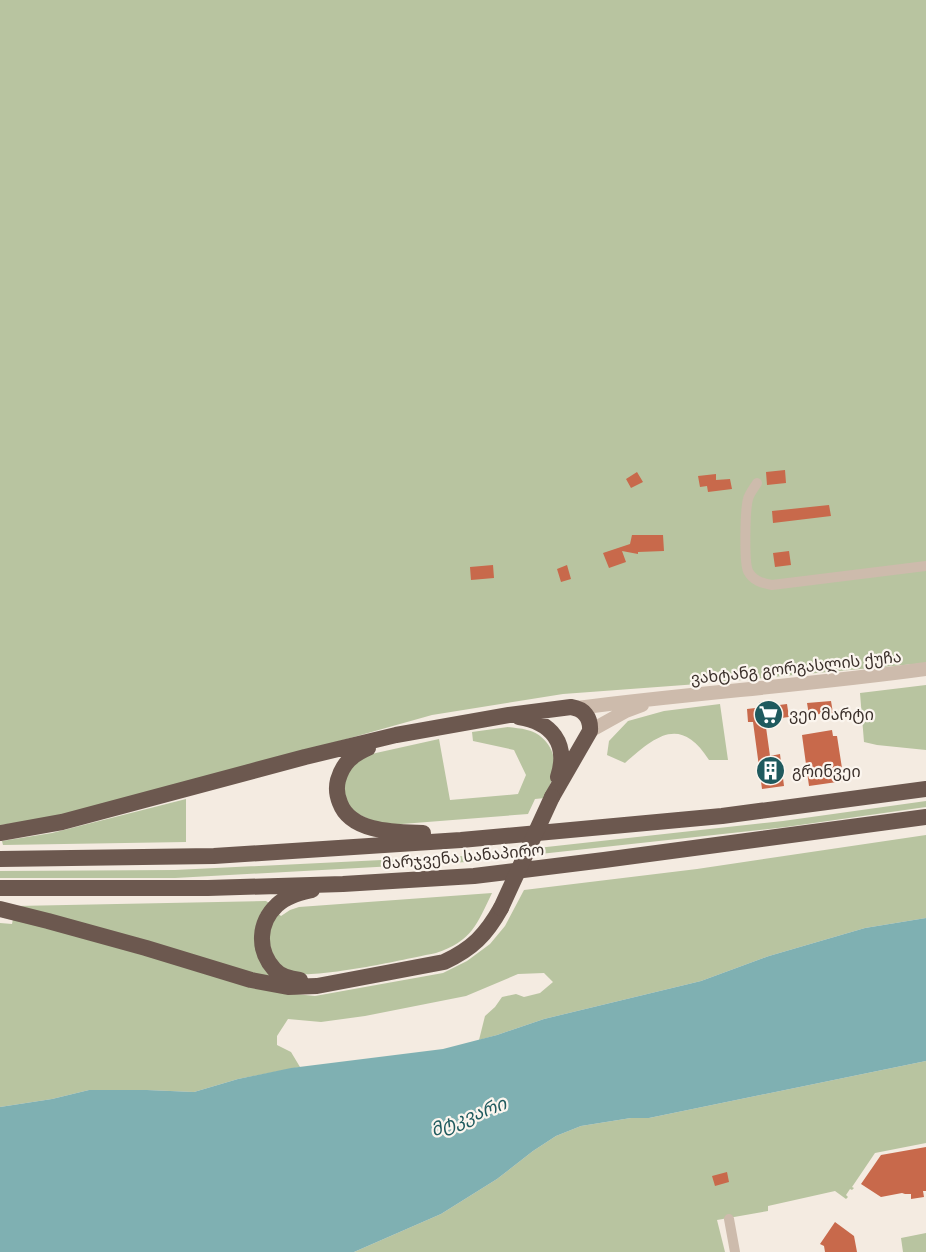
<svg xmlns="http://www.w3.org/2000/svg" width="926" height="1252" viewBox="0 0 926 1252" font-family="'Open Sans','Noto Sans Georgian',sans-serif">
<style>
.green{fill:#b8c4a0}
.water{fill:#7fb0b2}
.building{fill:#c8694b}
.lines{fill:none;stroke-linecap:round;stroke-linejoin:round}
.minor{stroke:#cdbbac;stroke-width:10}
.tertiary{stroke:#cdbbac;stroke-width:14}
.trunk{stroke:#6c584f;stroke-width:16}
.trunk-bridge{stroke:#6c584f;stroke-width:16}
.labels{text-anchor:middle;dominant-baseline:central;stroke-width:4.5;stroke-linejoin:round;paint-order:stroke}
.street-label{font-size:16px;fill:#3b302b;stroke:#fbf5ee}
.poi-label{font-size:16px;fill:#3b302b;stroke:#fbf5ee;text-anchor:start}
.water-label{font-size:18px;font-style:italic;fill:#1f5a5e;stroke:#fbf5ee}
</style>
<rect width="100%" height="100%" fill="#f4ebe1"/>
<path class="green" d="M0,0H926V663L698,684L563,694L432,715L76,815L0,825Z
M926,685V750L877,745L864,742L860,693Z
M720,704L728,760H709C680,715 656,736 625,763L607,755L609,741L628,721L664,711Z
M508,727C514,728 521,728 527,730C545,734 557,752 554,770C553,779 548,789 545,798L535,799L528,814L389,825L379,824L344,807V773L367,755L439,739L450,800L518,794L526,775L514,750L473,741L472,732Z
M186,799V842L3,845L2,841L52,833Z
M926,801V807L786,827L467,862L175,878H0V871L175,870L464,856L783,821Z
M926,835V918L865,928L769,956L701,981L544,1019L497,1035L479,1040L485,1016L495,1007L502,997L516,994L524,997L540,993L553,982L544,973L518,974L466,996L365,1016L321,1022L288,1019L277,1036V1045L291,1052L300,1067L238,1079L194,1092L147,1090H89L52,1099L0,1107V923L12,924L13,919L285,993L315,996L443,973L467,961L490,944L505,926L524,890L697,869Z
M492,893C477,924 472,941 436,953C410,958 304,983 285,971C279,967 274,958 269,953V926L277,913L281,916L290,910L299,907Z
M266,901L269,903L260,914L275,979L16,906Z
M926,1061V1143L875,1153L852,1187L854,1188L852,1190L850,1189L846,1195L848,1197L846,1199L835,1191L768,1206V1211L717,1220L725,1252H354L441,1214L497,1179L533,1151L556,1136L581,1126L631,1118H649Z
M926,1233V1252H903L901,1238Z"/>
<path class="water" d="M926,918V1061L649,1118H631L581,1126L556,1136L533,1151L497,1179L441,1214L354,1252H0V1107L52,1099L89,1090H147L194,1092L238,1079L291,1068L443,1049L497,1035L544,1019L701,981L769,956L865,928Z"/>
<path class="building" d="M785,470L786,483L767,485L766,472Z
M637,472L643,482L631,488L626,479Z
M716,474V480L730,479L732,489L708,492L707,486L700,487L698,476Z
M829,505L831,516L773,523L772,511Z
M632,535H663L664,551L638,552V554L622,551L626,562L609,568L603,553L630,544Z
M789,551L791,565L775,567L773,553Z
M493,565L494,578L471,580L470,567Z
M567,565L571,579L561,582L557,569Z
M831,701L833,713L809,715L807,703Z
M787,704L789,717L765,720L770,756L780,754L784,786L762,789L753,722H748L747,709Z
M832,730L833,736H837L844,781L809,786L802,735Z
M926,1147V1191H923L924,1197L911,1199V1194H905L902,1193L881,1197L861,1184L881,1155Z
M727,1172L729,1182L715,1186L712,1176Z
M835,1222L854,1236L857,1252H825L824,1246L820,1244Z"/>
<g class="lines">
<path class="minor" d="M757,483C754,488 749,494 748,499C745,510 744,562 748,571C753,581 762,583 772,585L926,566
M729,1219L735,1252"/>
<path class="tertiary" d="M577,708C693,693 810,685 926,669
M590,731L626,711L642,705"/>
<path class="trunk" d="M519,717C551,722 569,743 558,777
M368,748C352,755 343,763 338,780C336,788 337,796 340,803C351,833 397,832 423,833
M0,833L62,822L305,757L396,735L509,715L571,707C584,709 591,717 590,731L552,797
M0,859L214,856L461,840L722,816L926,789
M0,888H208L343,884L474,876L604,860L926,817
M0,909L48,921L146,948L251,980L288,987L317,986L444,962C472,949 486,935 501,908
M300,980C291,979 280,976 274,969C257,950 258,923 277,905C286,896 300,893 312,890"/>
<path class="trunk-bridge" d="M501,908L552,797"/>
</g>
<defs>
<symbol id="supermarket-disc" viewBox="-11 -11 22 22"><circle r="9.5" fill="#1f5a5e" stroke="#fbf5ee"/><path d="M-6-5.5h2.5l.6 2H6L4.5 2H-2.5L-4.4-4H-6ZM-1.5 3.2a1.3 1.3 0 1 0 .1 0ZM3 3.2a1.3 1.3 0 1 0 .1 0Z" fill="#fff"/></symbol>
<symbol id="building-disc" viewBox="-11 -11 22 22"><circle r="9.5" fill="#1f5a5e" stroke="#fbf5ee"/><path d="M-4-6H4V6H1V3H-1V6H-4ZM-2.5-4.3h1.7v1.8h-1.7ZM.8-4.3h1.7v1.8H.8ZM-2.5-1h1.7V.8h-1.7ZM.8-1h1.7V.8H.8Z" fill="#fff"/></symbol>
</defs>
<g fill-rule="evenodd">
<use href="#supermarket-disc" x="752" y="698" width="33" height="33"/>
<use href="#building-disc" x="754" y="754" width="33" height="33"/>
</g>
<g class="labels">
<g class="street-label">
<text transform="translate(796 667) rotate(-6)">ვახტანგ გორგასლის ქუჩა</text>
<text transform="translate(463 856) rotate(-5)">მარჯვენა სანაპირო</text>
</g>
<g class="poi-label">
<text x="789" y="714">ვეი მარტი</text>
<text x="792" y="771">გრინვეი</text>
</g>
<g class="water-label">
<text transform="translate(468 1116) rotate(-21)">მტკვარი</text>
</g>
</g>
</svg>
